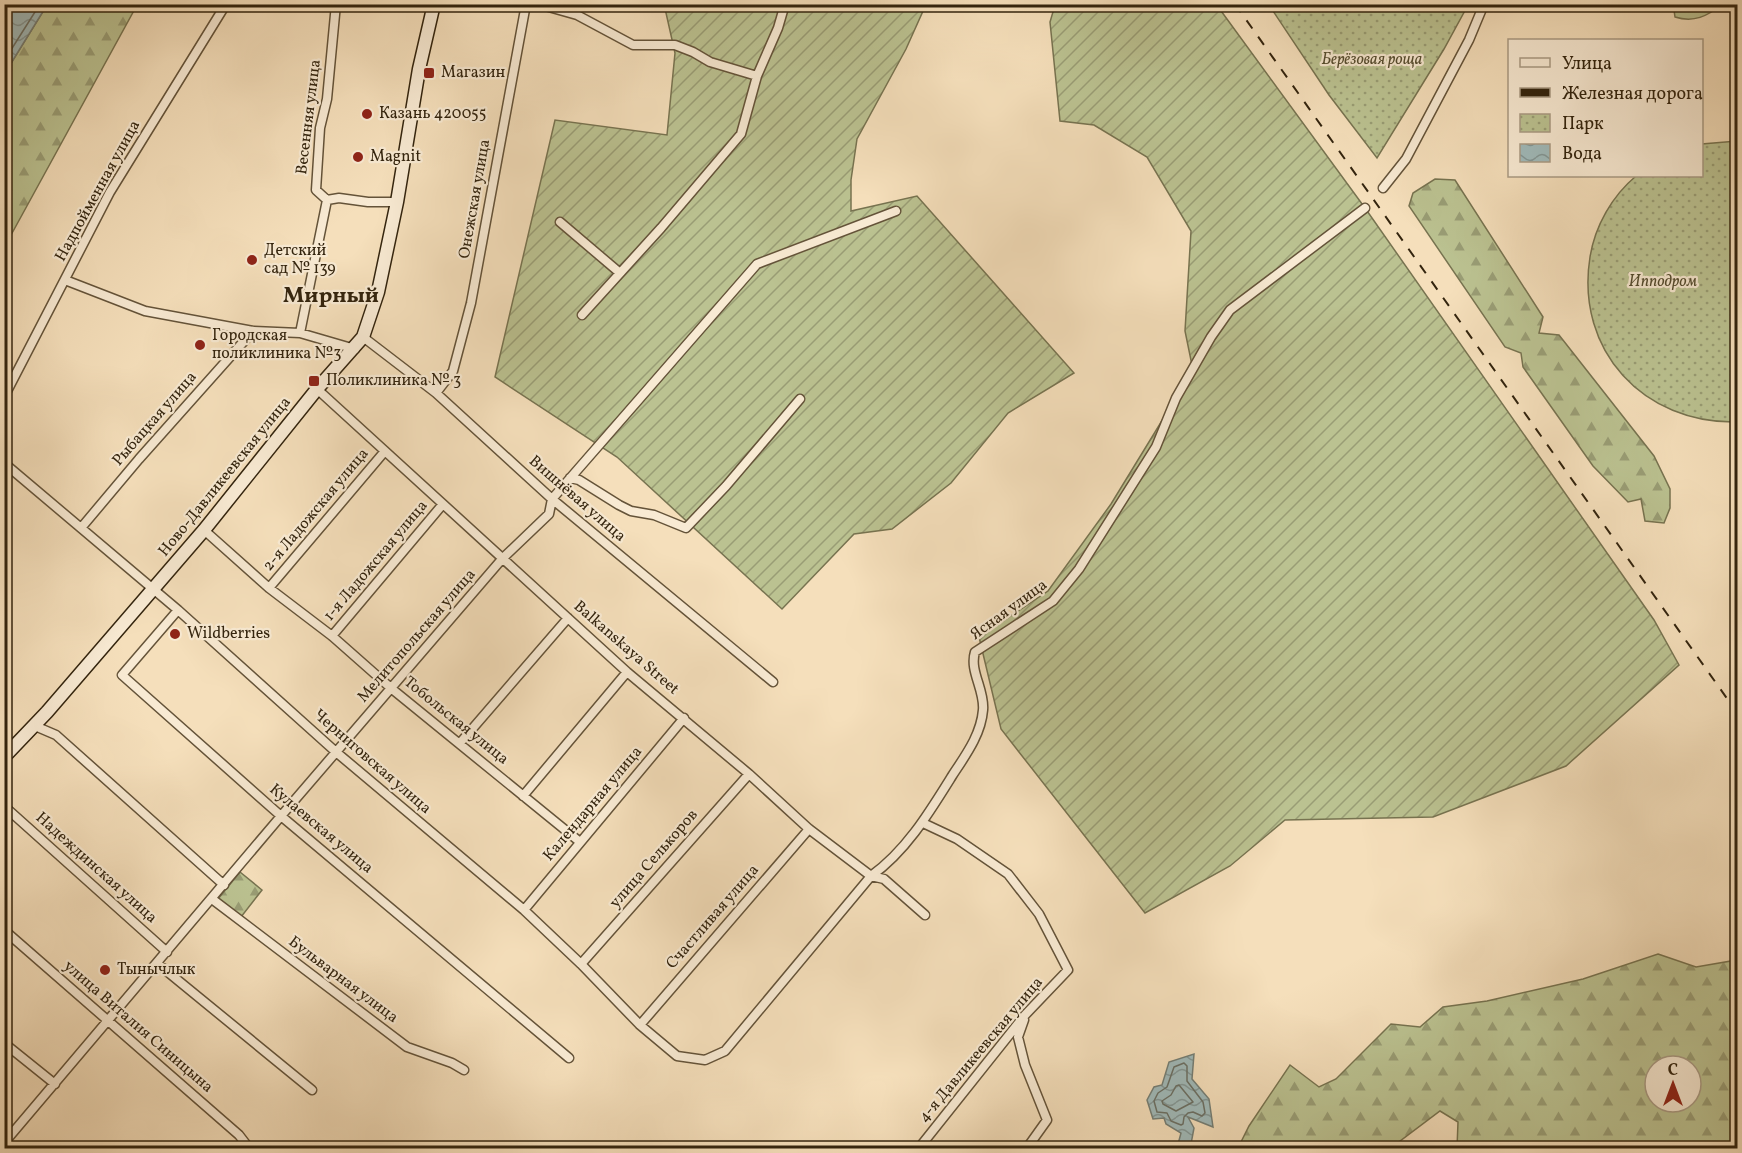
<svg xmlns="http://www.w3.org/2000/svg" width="1742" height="1153" viewBox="0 0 1742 1153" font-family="Vollkorn,serif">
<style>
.forest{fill:url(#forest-firs);stroke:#777350;stroke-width:1.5;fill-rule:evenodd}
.park{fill:url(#park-dots);stroke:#777350;stroke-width:1.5}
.garden{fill:url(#garden-furrows);stroke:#777350;stroke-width:1.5}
.water{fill:url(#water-waves);stroke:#747e75;stroke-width:1.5}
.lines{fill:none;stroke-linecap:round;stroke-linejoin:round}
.shore{stroke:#6a6f64;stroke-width:1.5}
.street-casing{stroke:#645339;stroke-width:11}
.secondary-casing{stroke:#33240e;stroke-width:15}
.street{stroke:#f8ead3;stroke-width:8}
.secondary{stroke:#f8ead3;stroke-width:12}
.rail{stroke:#33240e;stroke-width:2;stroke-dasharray:10 10;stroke-linecap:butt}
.poi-dot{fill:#8f2418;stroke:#f8ead3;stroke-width:2}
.labels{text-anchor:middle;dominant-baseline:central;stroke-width:4.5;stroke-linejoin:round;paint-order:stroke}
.park-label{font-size:16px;font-style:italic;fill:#554c2f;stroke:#f8ead3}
.poi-label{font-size:16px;fill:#33240e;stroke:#f8ead3;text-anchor:start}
.street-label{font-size:16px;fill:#33240e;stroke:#f8ead3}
.district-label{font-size:22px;font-weight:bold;fill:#33240e;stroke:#f8ead3}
</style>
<defs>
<pattern id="forest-firs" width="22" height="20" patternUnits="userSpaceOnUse" patternTransform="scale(1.5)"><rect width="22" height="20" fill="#bbc291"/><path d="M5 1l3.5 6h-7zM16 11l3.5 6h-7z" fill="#999d75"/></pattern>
<pattern id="park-dots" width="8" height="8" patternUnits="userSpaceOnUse" patternTransform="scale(1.5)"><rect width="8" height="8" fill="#bbc291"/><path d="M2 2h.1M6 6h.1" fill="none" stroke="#999d75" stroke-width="1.8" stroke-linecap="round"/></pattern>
<pattern id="garden-furrows" width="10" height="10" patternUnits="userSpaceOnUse" patternTransform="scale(1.5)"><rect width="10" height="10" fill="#bbc291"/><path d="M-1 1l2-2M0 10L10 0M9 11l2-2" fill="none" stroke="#999d75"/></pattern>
<pattern id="water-waves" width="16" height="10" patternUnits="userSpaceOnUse" patternTransform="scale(1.5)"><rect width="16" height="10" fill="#a0baba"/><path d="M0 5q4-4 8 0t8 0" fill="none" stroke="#839796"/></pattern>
</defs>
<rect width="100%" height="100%" fill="#f5dfbb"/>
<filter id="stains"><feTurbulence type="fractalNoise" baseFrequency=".00333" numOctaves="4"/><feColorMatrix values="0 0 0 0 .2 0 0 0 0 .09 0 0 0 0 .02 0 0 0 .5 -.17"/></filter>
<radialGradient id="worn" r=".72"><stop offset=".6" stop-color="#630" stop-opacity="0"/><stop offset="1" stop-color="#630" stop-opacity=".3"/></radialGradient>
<path class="forest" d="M47,5H137L5,246V73Z
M1681,5V4L1722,5C1707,16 1694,23 1675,17L1674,10Z
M1435,179L1455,180L1543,317L1539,333L1559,335L1654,456L1670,489V508L1664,523L1645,521L1641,499L1628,502L1593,466L1523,367L1521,353L1505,347L1409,206L1413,193Z
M240,872L262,890L241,917L218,899Z
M1658,954L1696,967L1737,960V1148H1457L1458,1122L1440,1111L1396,1144L1381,1148H1238L1249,1126L1290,1065L1319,1087L1336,1079L1391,1024L1420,1027L1443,1007L1487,1001L1583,979ZM1655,1066H1691V1102H1655Z"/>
<path class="park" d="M1269,5H1468L1444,49L1377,158L1329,95Z
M1737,141V422C1644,424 1575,351 1590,257C1595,226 1612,196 1636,176H1702V144Z"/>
<path class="garden" d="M664,4L923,5V11L906,49L857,139L851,180V211L917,196L1074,373L1008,413L951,483L892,529L854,534L782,609L617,457L495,377L555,120L667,135L675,53Z
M1216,4L1365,208L1654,620L1679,665L1566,766L1433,817L1285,820L1230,866L1145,913L1001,729L979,637L1048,591L1111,504L1193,370L1185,331L1191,231L1147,157L1094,125L1060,121L1050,22L1055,5Z"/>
<path class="water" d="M5,4L47,5L5,73L4,5Z
M1194,1054L1192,1079L1209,1099L1213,1127L1188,1117L1194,1128L1191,1144L1177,1148L1181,1133L1166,1124L1164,1118L1153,1119L1147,1100L1154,1087L1162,1085L1169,1062Z"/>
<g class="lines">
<path class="shore" d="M4,61L40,4
M1184,1063L1187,1066V1081L1203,1102L1205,1113L1202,1116L1193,1112L1188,1113L1184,1117L1183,1124L1181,1125L1171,1121L1167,1113L1157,1112L1154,1101L1158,1093L1167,1087L1174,1067Z
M1179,1085L1193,1102L1176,1111L1163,1104L1162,1101L1171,1095L1176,1086Z"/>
<defs>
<path id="street" d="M538,4L577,15L633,45H675L693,52L710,62L757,76
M1383,188L1406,159L1469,40L1484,4
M327,200L339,198L368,202H397
M560,222L620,273
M65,280L145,311L253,331L300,333L355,349
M582,315L661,228L741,134L757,76L778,28L785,4
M300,333L327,200L316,190L320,128L327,99L336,4
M363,337L436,393L552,499L773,682
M317,389L627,672L749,774L809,829L871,876L884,879L925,915
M436,393L453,371L471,303L526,4
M4,397L110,192L226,4
M4,463L178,610L336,752L524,910L581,964L640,1025L677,1056L705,1060L725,1051L871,876C906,851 929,813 952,776C965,756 981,735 983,710C985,690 969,671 975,652L1053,601L1079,569L1156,447L1176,398L1211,337L1230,310L1365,208
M570,478L579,480L619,505L631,511L654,515L686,528L726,486L800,399
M81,528L139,459L253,331
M204,530L269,588L332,636L392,689L580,842
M269,588L385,451
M178,610L122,675L281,816L569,1058
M332,636L443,504
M35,726L56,735L224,885
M460,743L568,618
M523,796L627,672
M4,806L167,952
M212,899L407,1047L452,1063L464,1070
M524,910L684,718
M4,930L239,1135L249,1148
M158,964L312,1090
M581,964L749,774
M1024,1020L1018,1037L1025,1065L1047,1120L1027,1148
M640,1025L809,829
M4,1043L55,1084
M4,1143L281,816L502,559L549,514L552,499L757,264L896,211
M919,1148L1025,1015L1068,970L1039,914L1008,874L957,839L923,823"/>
<path id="secondary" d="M4,757L47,712L204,530L317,389L363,337L378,292L397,202L419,69L434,4"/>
</defs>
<use href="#street" class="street-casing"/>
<use href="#secondary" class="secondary-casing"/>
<use href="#street" class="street"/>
<use href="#secondary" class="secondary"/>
<path class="rail" d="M1235,4L1738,714"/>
</g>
<g class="poi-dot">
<rect x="423" y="67" width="12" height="12" rx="3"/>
<circle cx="367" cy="114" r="6"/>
<circle cx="358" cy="157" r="6"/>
<circle cx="252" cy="260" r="6"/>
<circle cx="200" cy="345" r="6"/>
<rect x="308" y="375" width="12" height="12" rx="3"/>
<circle cx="175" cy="634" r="6"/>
<circle cx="105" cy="970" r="6"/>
</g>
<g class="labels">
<g class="park-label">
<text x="1372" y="60">Берёзовая роща</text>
<text x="1663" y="282">Ипподром</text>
</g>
<g class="poi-label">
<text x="441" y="73">Магазин</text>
<text x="379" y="114">Казань 420055</text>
<text x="370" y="157">Magnit</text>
<text x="264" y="251">Детский<tspan x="264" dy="18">сад № 139</tspan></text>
<text x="212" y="336">Городская<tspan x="212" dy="18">поликлиника №3</tspan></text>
<text x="326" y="381">Поликлиника № 3</text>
<text x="187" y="634">Wildberries</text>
<text x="117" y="970">Тынычлык</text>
</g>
<g class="street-label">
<text transform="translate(309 117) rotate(-83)">Весенняя улица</text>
<text transform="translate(98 191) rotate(-61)">Надпойменная улица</text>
<text transform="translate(475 199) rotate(-80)">Онежская улица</text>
<text transform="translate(155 419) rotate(-49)">Рыбацкая улица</text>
<text transform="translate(225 477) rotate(-51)">Ново-Давликеевская улица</text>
<text transform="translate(577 499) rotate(41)">Вишнёвая улица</text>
<text transform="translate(316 510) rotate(-50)">2-я Ладожская улица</text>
<text transform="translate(376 561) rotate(-50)">1-я Ладожская улица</text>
<text transform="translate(1009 610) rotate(-36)">Ясная улица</text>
<text transform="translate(417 636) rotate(-49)">Мелитопольская улица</text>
<text transform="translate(626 648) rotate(41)">Balkanskaya Street</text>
<text transform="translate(456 721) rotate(39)">Тобольская улица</text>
<text transform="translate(372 762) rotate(41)">Черниговская улица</text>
<text transform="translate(593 804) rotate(-50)">Календарная улица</text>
<text transform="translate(321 829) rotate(40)">Кулаевская улица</text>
<text transform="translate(654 859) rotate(-49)">улица Селькоров</text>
<text transform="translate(96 868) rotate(42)">Надеждинская улица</text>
<text transform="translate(713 917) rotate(-49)">Счастливая улица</text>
<text transform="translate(343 980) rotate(37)">Бульварная улица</text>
<text transform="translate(138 1027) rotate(41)">улица Виталия Синицына</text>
<text transform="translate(981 1050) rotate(-50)">4-я Давликеевская улица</text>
</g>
<g class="district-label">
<text x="331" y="296">Мирный</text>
</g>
</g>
<rect width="1742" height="1153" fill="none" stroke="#f5dfbb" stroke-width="24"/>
<rect x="6" y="6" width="1730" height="1141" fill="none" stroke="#33240e" stroke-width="3"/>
<rect x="12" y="12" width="1718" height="1129" fill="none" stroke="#33240e" stroke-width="1.5"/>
<rect x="1508" y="39" width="195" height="138" fill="#f8ead3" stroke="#a99b84" stroke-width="1.5"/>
<rect x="1520" y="58" width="30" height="9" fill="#f8ead3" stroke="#a99b84" stroke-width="1.5"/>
<text x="1562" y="69" font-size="18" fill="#33240e">Улица</text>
<rect x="1520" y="88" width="30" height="9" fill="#33240e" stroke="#a99b84" stroke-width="1.5"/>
<text x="1562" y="99" font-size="18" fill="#33240e">Железная дорога</text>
<rect x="1520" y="114" width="30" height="18" fill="url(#park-dots)" stroke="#a99b84" stroke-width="1.5"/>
<text x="1562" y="129" font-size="18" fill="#33240e">Парк</text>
<rect x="1520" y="144" width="30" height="18" fill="url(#water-waves)" stroke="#a99b84" stroke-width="1.5"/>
<text x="1562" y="159" font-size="18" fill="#33240e">Вода</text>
<g transform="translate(1673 1084)"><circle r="28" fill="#f8ead3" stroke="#a99b84" stroke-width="1.5"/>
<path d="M0-4.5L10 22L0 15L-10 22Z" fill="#8f2418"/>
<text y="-9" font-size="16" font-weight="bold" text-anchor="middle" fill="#33240e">С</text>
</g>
<rect width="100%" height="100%" filter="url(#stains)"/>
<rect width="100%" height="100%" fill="url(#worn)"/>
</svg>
